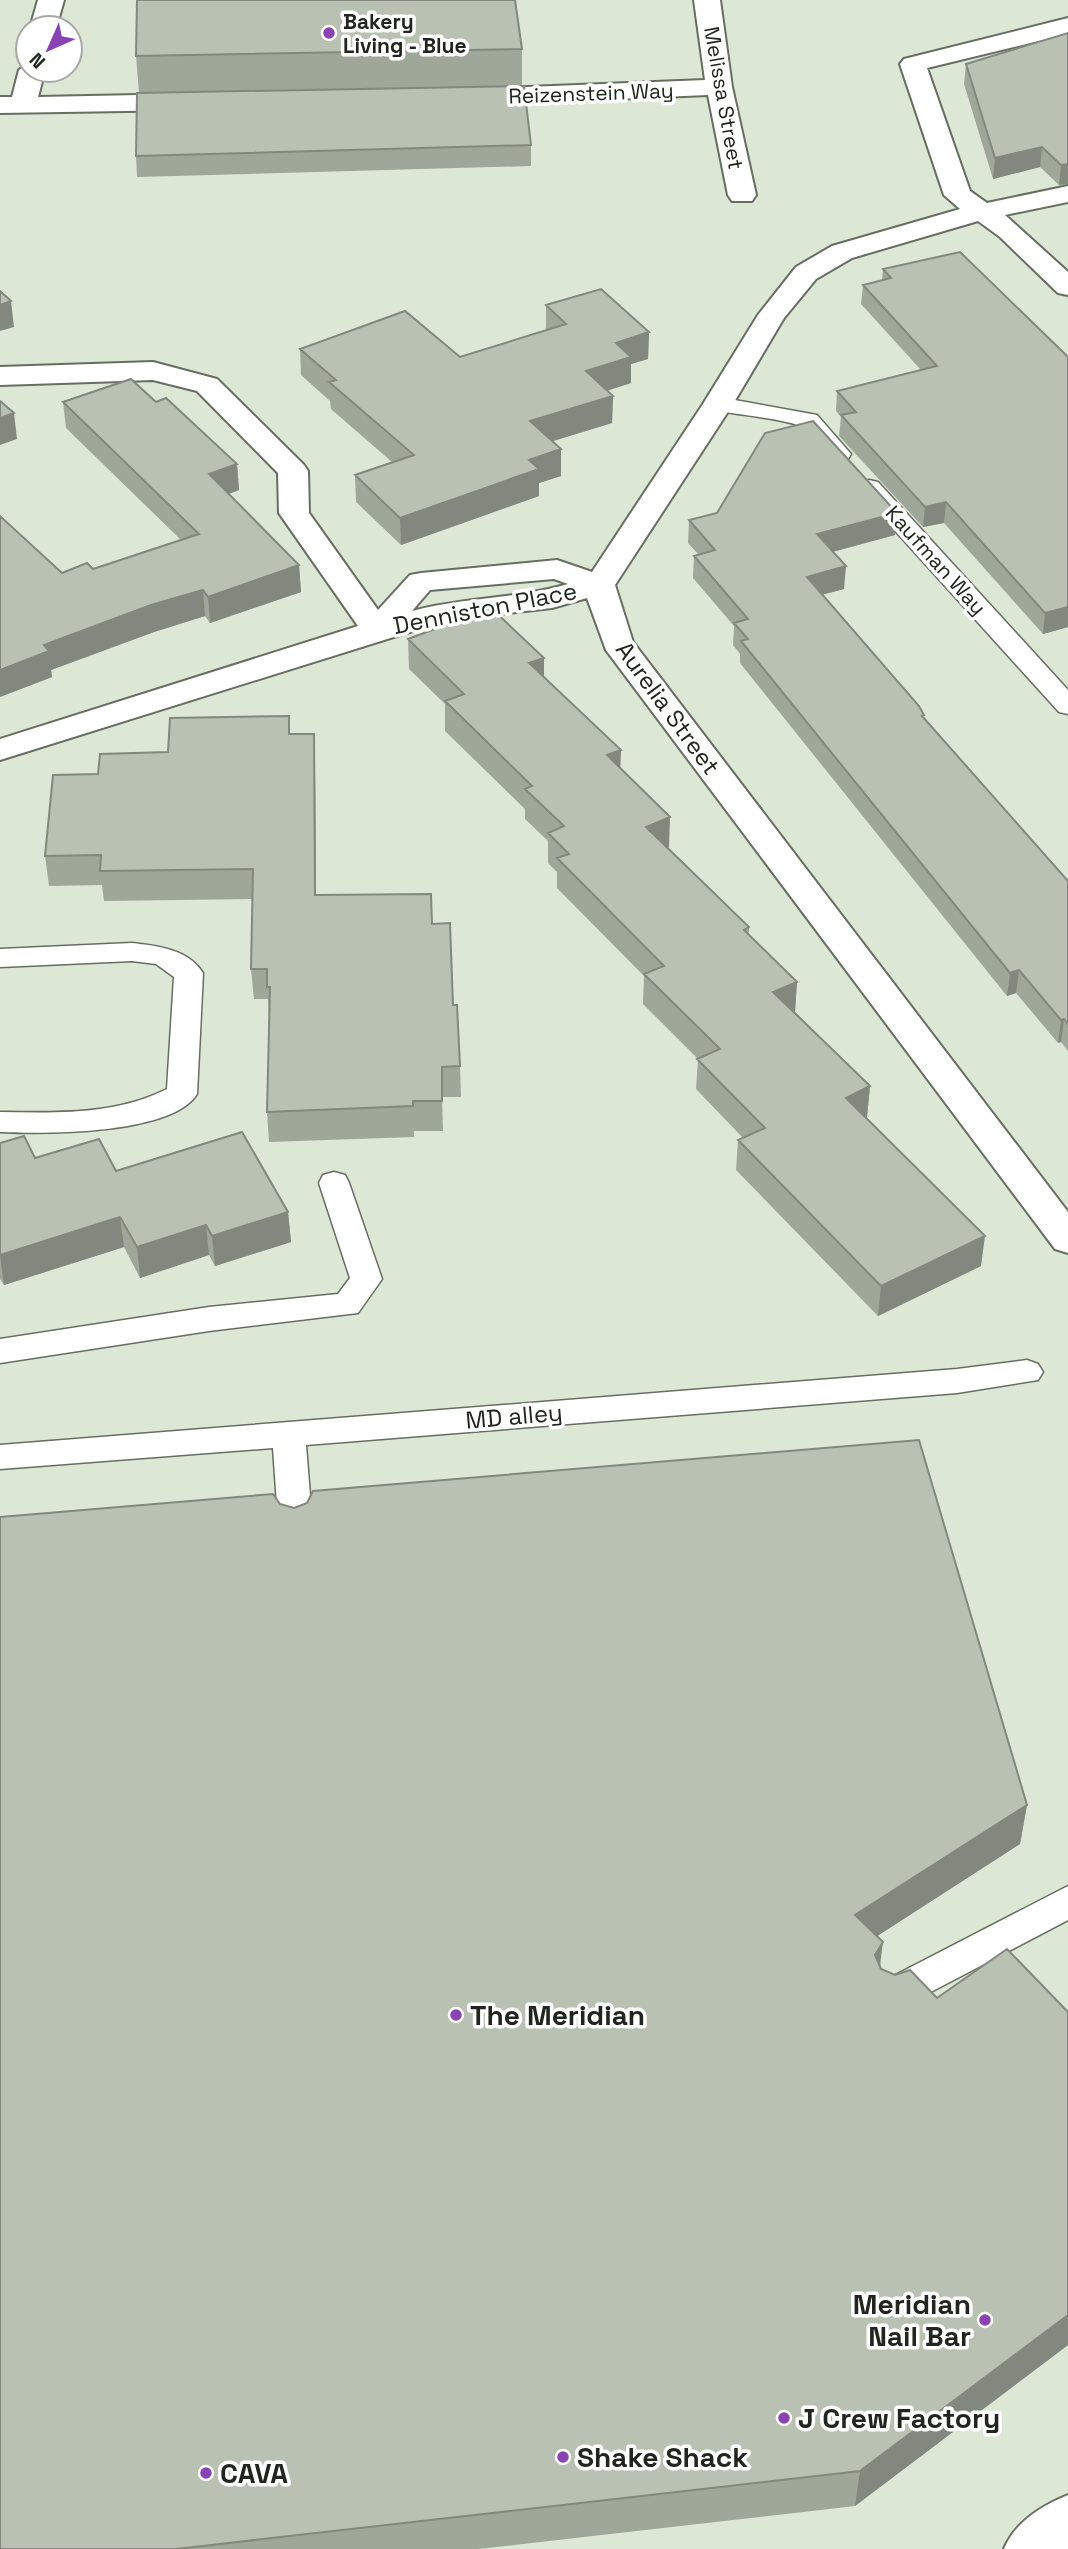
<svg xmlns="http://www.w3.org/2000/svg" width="1068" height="2549" viewBox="0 0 1068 2549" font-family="'Space Grotesk',sans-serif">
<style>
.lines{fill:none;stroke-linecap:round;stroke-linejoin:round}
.service-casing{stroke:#666e60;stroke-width:3}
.minor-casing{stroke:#666e60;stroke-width:4}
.secondary-casing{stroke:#666e60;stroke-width:4}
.service{fill:#fff;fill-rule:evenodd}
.minor{fill:#fff;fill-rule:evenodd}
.secondary{fill:#fff;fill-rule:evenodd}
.wall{fill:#9fa799}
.shaded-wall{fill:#82887d}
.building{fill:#b9c2b2;stroke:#82887d;stroke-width:2}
.poi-dot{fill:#8b42b4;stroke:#fff;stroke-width:2.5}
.labels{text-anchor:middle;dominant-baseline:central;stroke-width:7;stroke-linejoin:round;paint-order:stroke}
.far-poi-label{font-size:21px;font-weight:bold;fill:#21251e;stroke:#fff;text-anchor:start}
.far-street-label{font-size:21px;fill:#21251e;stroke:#fff}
.street-label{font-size:24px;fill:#21251e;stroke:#fff}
.near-poi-label{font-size:28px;font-weight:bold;fill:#21251e;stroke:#fff;text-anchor:start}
</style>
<rect width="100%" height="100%" fill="#dde7d6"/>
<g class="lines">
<defs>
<path id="service" d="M718,397L817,415L851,454L848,459C823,465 818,439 801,427C790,419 728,414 710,409L706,404L710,399Z
M869,480L878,482L1068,690V714L1059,712L860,492L857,487L860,482Z
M132,943C158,946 188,949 203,973L197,1094C172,1135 43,1134 0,1132V1112C57,1113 115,1115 167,1089L174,977L156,964L132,961L0,967V949Z
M334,1172L345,1175L349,1183L382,1279L358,1313L209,1331L0,1363V1339L209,1307L338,1294L350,1278L319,1183L323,1175Z
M1027,1360L1038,1364L1043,1372L1038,1380L957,1393L306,1445L313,1533L308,1542L296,1546L284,1542L279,1533L273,1448L0,1469V1445L957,1369Z
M1068,1886V1920L904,2006L891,2011L878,2006L872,1995L878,1984Z"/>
<path id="minor" d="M38,0H64L56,28H30Z
M694,0H720L732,87L756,195L752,201H732L728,195L708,95L473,105L464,103L460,97L464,91L473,89L705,80Z
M1068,18V34L927,68L970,191L987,203L1068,186V202L1005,215L1068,272V295L1058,293L1000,237L978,221L852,258L816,279L784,318L733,404L615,585L633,642L1068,1212V1253L1055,1249L606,650L587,598L552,608L448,620L0,760V739L358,626L279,513L278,473L197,391L153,380L0,385V367L153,362L217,379L304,465L308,471L309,513L378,610L410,575L421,573L557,560L592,572L703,404L758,315L796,267L832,246L960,209L944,195L900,64L904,59ZM554,579L568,584C518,599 463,597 412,611L430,590Z
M28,63V70H45L38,97L189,94L198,96L202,102L198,108L189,110L0,113V97H12L19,70Z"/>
<path id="secondary" d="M1068,2495V2549H1004C1015,2522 1041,2506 1068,2495Z"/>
</defs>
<use href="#service" class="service-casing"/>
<use href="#minor" class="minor-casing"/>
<use href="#secondary" class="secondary-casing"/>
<use href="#service" class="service"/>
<use href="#minor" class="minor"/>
<use href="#secondary" class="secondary"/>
</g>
<path class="wall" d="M1068,33V184L1059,185L1040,167L993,179L964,84L966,64Z
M522,49V86L139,93L136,56Z
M531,145V166L137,177L136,156Z
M883,269L1068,357V627L1043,634L944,523L923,527L839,436L841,417L836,411L837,391L921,370L861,304L863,285L882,280Z
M546,305L649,332L648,359L631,364V383L607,391L613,396L612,423L553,441L561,476L539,483V496L401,545L356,502L355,475L392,462L331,409L330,401L301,375L300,349L460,357L546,331Z
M63,402H156L237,464L239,490L229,494L299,565L301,592L210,623L205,616L154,632L51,670L52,677L0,697V516L62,573L93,569L181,540L66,428Z
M689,520L895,535L833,552L844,589L822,595L924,718L1068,881V1051L1061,1042L1058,1043L1016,993L1007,996L740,663V654L733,645L734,626L693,578L694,556L699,555L688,543Z
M408,639L544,677L620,768L669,847L667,848L749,927V935L797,982L795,1012L870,1086L867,1117H865L981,1266L878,1316L736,1170L738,1140L743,1138L696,1089L698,1059L643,1004L644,976L557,888V872L548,863V841L525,819V809L445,731V704L409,669Z
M290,734L315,764L316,895L432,924L453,1005L460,1066L461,1097H442L443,1131H414V1137L269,1142L267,1112L269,1017L268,999H254L251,969L253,899L104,901L102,885L49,886L45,856L98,774L168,752Z
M0,1143L35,1158L116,1171L288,1212L291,1242L215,1266L209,1255L140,1278L124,1247L4,1285L0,1279Z
M280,1504L1027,1805L1020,1844L877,1936L881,1969L937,1998L1068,2012V2345L855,2506L479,2549H0Z"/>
<path class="shaded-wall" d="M1042,147L1040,167L993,179L995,158Z
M1068,164V184L1059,185L1061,165Z
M11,301L14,327L0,331V305Z
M649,332L648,359L631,364V383L586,397V371L616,343Z
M613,396L612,423L530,448V421Z
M14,413L17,439L0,445V418Z
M561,449V476L539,483V496L401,545L400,518L529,460Z
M237,464L239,490L211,500L209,474Z
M946,502L944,523L923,527L925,507Z
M897,513L895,535L816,556L817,534Z
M299,565L301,592L210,623L208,597Z
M846,566L844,589L805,599L807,577Z
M203,590L205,616L154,632L51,670L52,677L0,697V670L44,645L151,605Z
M1068,607V627L1043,634L1045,613Z
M544,658V687L529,663Z
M314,734L315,764L316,925L315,895Z
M621,750L620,779L607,755Z
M670,817L669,847L645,857L646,827Z
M1019,970L1016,993L1007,996L1010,973Z
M797,982L795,1012L773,992Z
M1064,1019L1061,1042L1058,1043L1061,1020Z
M870,1086L867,1117L843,1128L846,1098Z
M288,1212L291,1242L215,1266L212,1236Z
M120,1217L124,1247L4,1285L0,1255Z
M206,1225L209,1255L140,1278L137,1247Z
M985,1236L981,1266L878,1316L881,1286Z
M1027,1805L1020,1844L851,1953L855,1915Z
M883,1942L878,1981L875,1955Z
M1068,2315V2345L855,2506L860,2471Z"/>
<path class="building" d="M137,0H515L522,49L136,56Z
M1068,33V164L1061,165L1042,147L995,158L966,64Z
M524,86L531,145L136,156L137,93Z
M960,252L1068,357V607L1045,613L946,502L925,507L841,415L856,412L837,391L937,366L863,285L891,278L883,269Z
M601,289L649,332L616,343L631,357L586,371L613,396L530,421L561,449L529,460L539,469L400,518L355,475L414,455L329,382L336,380L300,349L405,311L460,357L566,324L546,305Z
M0,291L11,301L0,305Z
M131,379L156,402L166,398L237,464L209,474L299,565L208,597L203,590L151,605L44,645L49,651L0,670V516L62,573L87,563L93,569L199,534L63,402Z
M0,401L14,413L0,418Z
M813,421L897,513L817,534L846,566L807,577L919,706L924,715L922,716L1068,881V1024L1064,1019L1061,1020L1019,970L1010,973L741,641L748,639L734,623L748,619L694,556L715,550L689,520L717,513L765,433Z
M491,608L544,658L529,663L621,750L607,755L670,817L646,827L749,927L744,930L797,982L773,992L870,1086L846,1098L985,1236L881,1286L738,1140L765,1128L697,1059L720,1049L644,974L664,966L557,858L569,854L548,833L564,826L525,789L532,786L445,701L464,694L408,639Z
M289,716V734H314L315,895L431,894L432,924L450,923L453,1005H457L460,1066L442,1067V1101H413V1106L267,1112L270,987H267V969H251L253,869L100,871L101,855L45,856L53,775L98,774L100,754L168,752L170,718Z
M242,1132L288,1212L212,1236L206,1225L137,1247L120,1217L0,1255V1143L24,1136L35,1158L99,1139L116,1171Z
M919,1440L1027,1805L855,1915L883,1942L875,1955L881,1969L895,1975L910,1970L937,1998L1007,1949L1068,2012V2315L860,2471L176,2549H0V1517L273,1494L280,1504L294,1508L307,1503L313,1491Z"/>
<g class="poi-dot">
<circle cx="329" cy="33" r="7"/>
<circle cx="456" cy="2015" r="7"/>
<circle cx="985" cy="2320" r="7"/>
<circle cx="784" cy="2418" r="7"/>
<circle cx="563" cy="2457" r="7"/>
<circle cx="206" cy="2473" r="7"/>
</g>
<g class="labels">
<g class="far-poi-label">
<text x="343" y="21">Bakery<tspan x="343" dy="24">Living - Blue</tspan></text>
</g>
<g class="far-street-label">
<text transform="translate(591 93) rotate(-2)">Reizenstein Way</text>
<text transform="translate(724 98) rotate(80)">Melissa Street</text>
<text transform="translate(936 560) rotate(48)">Kaufman Way</text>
</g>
<g class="street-label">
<text transform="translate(485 608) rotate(-11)">Denniston Place</text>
<text transform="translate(668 708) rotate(54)">Aurelia Street</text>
<text transform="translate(514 1416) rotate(-5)">MD alley</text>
</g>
<g class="near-poi-label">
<text x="470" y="2015">The Meridian</text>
<text x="971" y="2304" text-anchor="end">Meridian<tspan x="971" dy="32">Nail Bar</tspan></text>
<text x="798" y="2418">J Crew Factory</text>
<text x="577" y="2457">Shake Shack</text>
<text x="220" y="2473">CAVA</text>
</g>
</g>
<g transform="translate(49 49) rotate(225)"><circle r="33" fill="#ffffff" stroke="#a6a8a5" stroke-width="2"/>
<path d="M0-5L12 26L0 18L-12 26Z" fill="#8b42b4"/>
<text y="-10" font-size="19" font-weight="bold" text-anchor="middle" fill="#21251e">N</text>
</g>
</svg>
